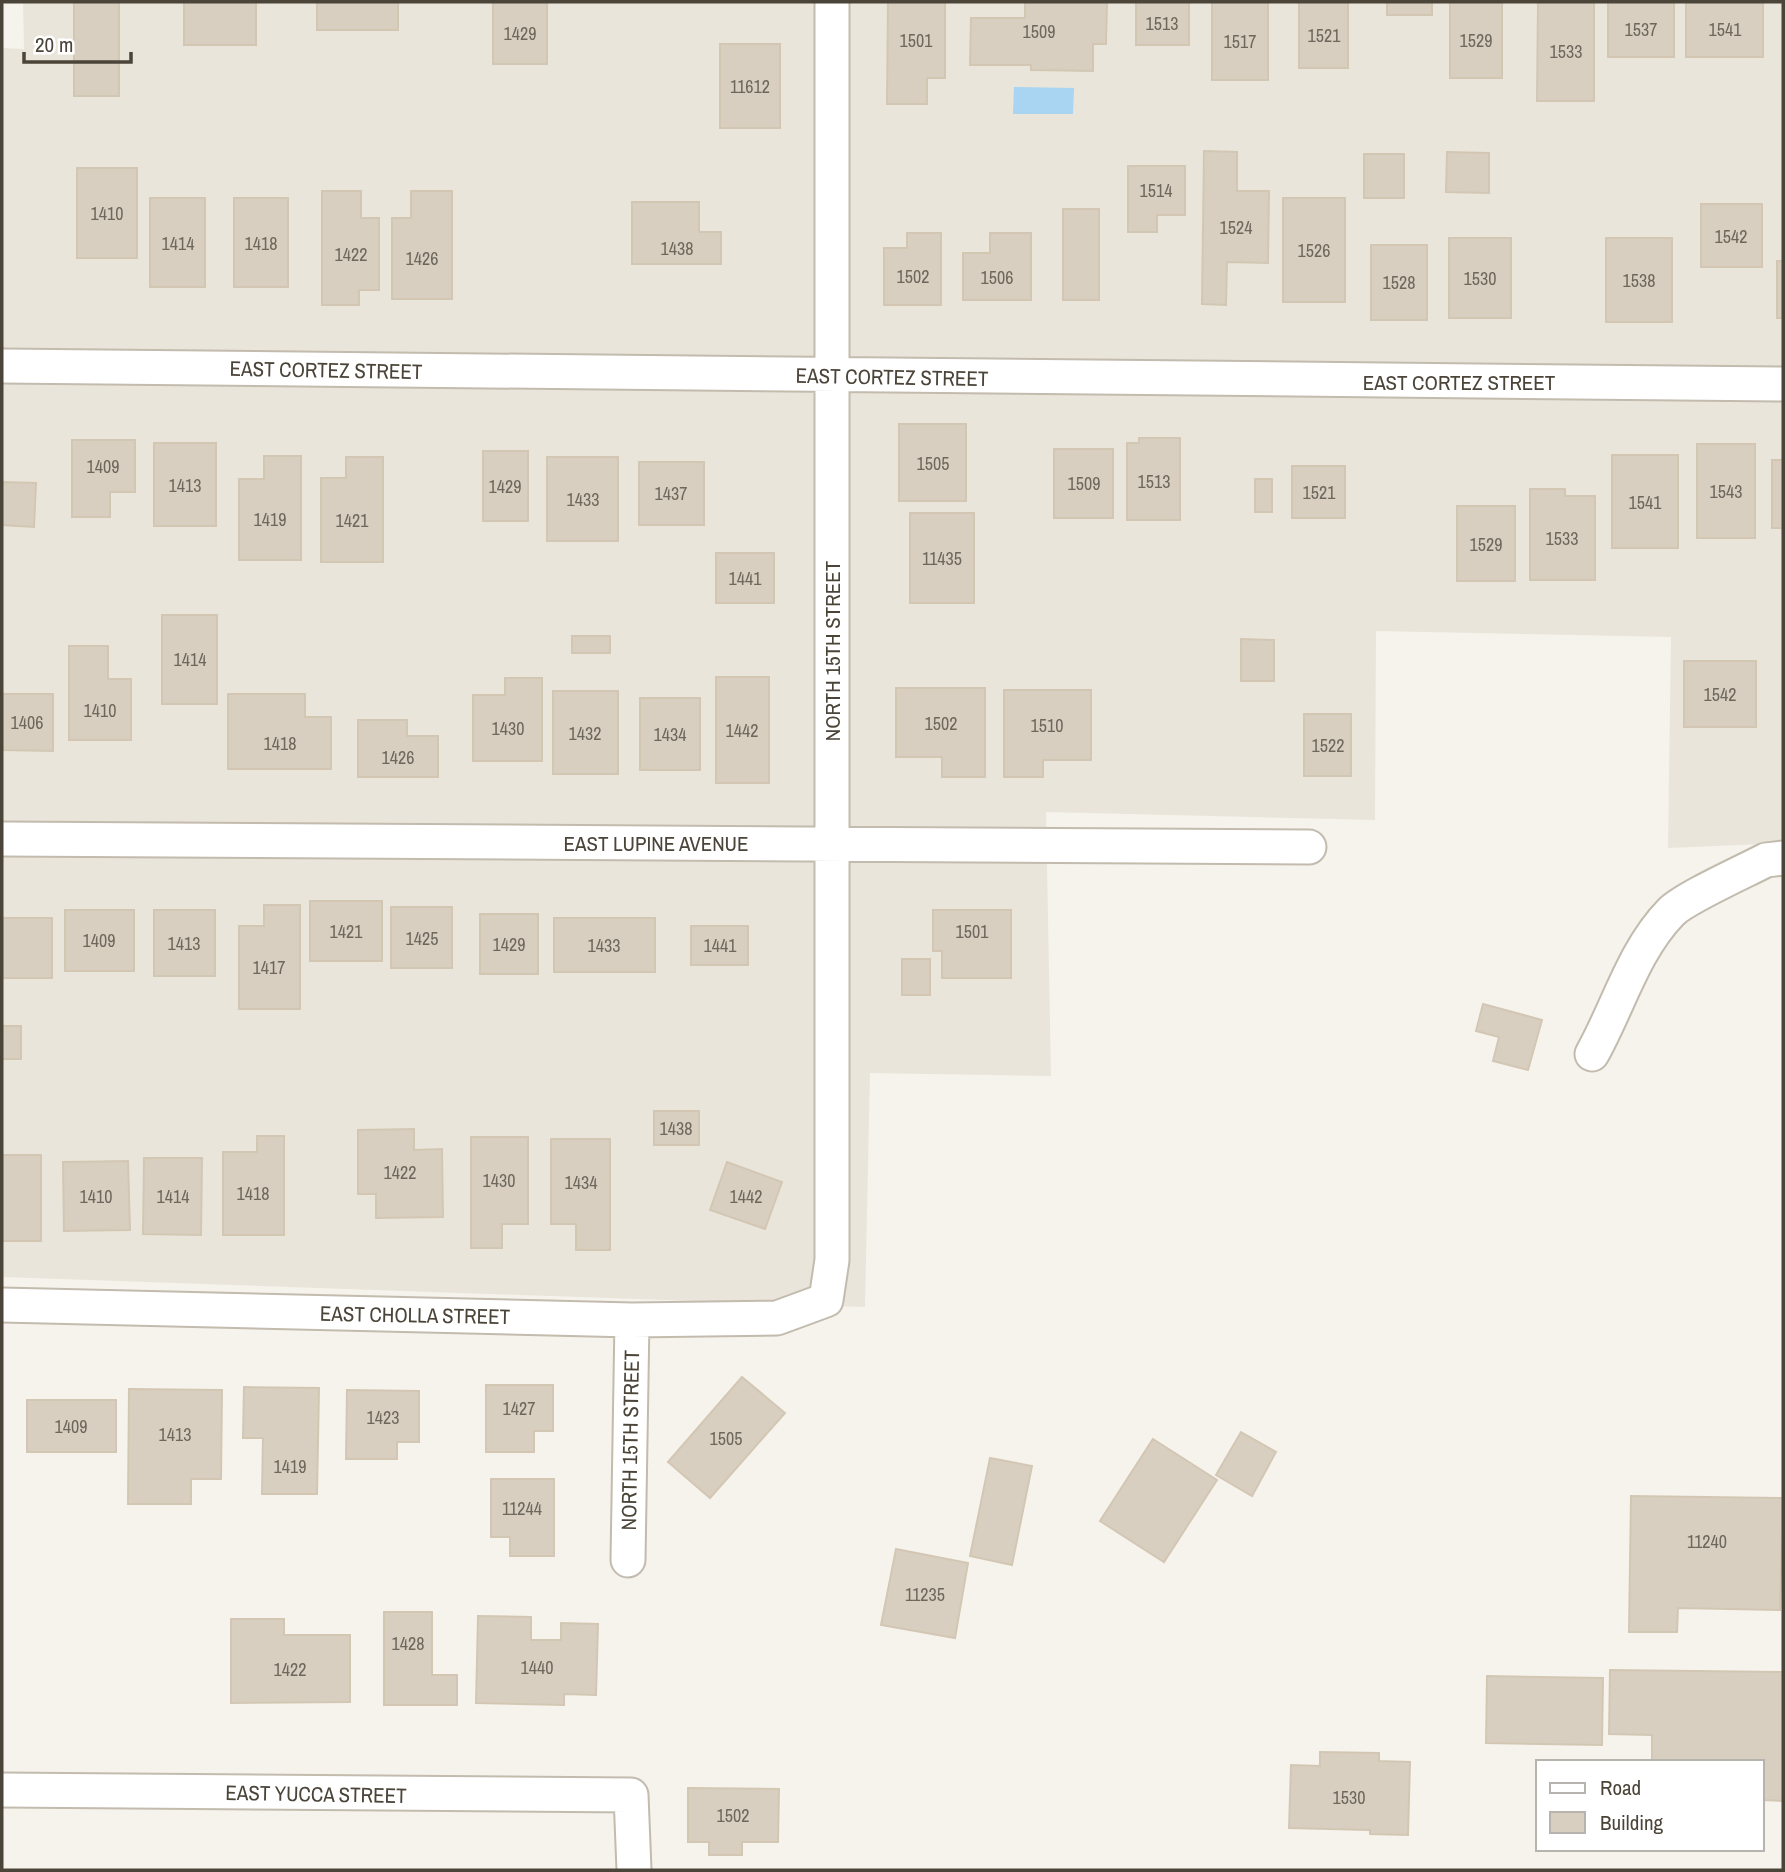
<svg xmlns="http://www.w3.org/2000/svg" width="1785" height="1872" viewBox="0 0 1785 1872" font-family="'Archivo Narrow',sans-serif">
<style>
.residential{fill:#eae5da}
.water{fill:#a9d4f2}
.building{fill:#d8cfc1;stroke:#d3c7b4;stroke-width:2}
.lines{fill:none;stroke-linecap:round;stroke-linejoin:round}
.minor-casing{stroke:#c2bbae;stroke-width:37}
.minor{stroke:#fff;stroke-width:33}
.labels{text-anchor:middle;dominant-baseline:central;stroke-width:6;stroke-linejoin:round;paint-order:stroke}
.number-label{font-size:18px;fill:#6e675b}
.street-label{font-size:21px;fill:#4b4439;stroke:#fff}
</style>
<rect width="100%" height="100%" fill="#f6f3ec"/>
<path class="residential" d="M23,2H1783V843L1668,848L1671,637L1376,631L1375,820L1046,812L1051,1076L870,1073L865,1307L2,1277V48L24,49Z"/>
<path class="water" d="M1014,87L1074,88L1073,114H1013Z"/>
<path class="building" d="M74,2H119V96H74Z
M184,2H256V45H184Z
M317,2H398V30H317Z
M493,2H547V64H493Z
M888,2H945V78H927V104H887Z
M1025,2H1107L1106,44H1093V71L1031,70V65H970L971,18H1025Z
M1136,2H1189V45H1136Z
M1212,2H1268V80H1212Z
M1299,2H1348V68H1299Z
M1387,2H1432V15H1387Z
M1450,2H1502V78H1450Z
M1538,2H1594V101H1537Z
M1608,2H1674V57H1608Z
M1686,2H1763V57H1686Z
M720,44H780V128H720Z
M1204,151L1237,152V191H1269L1268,263L1227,262L1226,305L1202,304Z
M1447,152L1489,153V193L1446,192Z
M1364,154H1404V198H1364Z
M1128,166H1185V215H1157V232H1128Z
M77,168H137V258H77Z
M322,191H361V218H379V290H359V305H322Z
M411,191H452V299H392V218H411Z
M150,198H205V287H150Z
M234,198H288V287H234Z
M1283,198H1345V302H1283Z
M632,202H699V232H721V264H632Z
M1701,204H1762V267H1701Z
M1063,209H1099V300H1063Z
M907,233H941V305H884V248H907Z
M990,233H1031V300H963V253H990Z
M1449,238H1511V318H1449Z
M1606,238H1672V322H1606Z
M1371,245H1427V320H1371Z
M1777,261H1783V318H1777Z
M899,424H966V501H899Z
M1139,438H1180V520H1127V443H1139Z
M72,440H135V492H110V517H72Z
M154,443H216V526H154Z
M1697,444H1755V538H1697Z
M1054,449H1113V518H1054Z
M483,451H528V521H483Z
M1612,455H1678V548H1612Z
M264,456H301V560H239V479H264Z
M346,457H383V562H321V478H346Z
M547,457H618V541H547Z
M1772,460H1783V528H1772Z
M639,462H704V525H639Z
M1292,466H1345V518H1292Z
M1255,479H1272V512H1255Z
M2,482L36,483L34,527L2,525Z
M1530,489H1565V496H1595V580H1530Z
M1457,506H1515V581H1457Z
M910,513H974V603H910Z
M716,553H774V603H716Z
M162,615H217V704H162Z
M572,636H610V653H572Z
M1241,639L1274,640V681H1241Z
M69,646H108V679H131V740H69Z
M1684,661H1756V727H1684Z
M716,677H769V783H716Z
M505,678H542V761H473V695H505Z
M896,688H985V777H942V757H896Z
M1004,690H1091V760H1043V777H1004Z
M553,691H618V774H553Z
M2,694H53V751L2,750Z
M228,694H305V717H331V769H228Z
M640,698H700V770H640Z
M1304,714H1351V776H1304Z
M358,720H407V736H438V777H358Z
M310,901H382V961H310Z
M264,905H300V1009H239V926H264Z
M391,907H452V968H391Z
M65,910H134V971H65Z
M154,910H215V976H154Z
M933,910H1011V978H942V951H933Z
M480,914H538V974H480Z
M2,918H52V978H2Z
M554,918H655V972H554Z
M691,926H748V965H691Z
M902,959H930V995H902Z
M1483,1004L1542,1020L1528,1070L1493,1061L1499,1037L1476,1031Z
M2,1026H21V1059H2Z
M654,1111H699V1145H654Z
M414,1129V1150L442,1149L443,1217L376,1218V1194H358V1130Z
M257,1136H284V1235H223V1152H257Z
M471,1137H528V1224H502V1248H471Z
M551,1139H610V1250H576V1224H551Z
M2,1155H41V1241H2Z
M144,1158H202L201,1235L143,1234Z
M128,1161L130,1230L64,1231L63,1162Z
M727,1162L782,1182L765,1229L710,1210Z
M742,1377L785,1413L710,1498L668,1462Z
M486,1385H553V1431H534V1452H486Z
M244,1387L319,1388L317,1494H262L263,1438H243Z
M129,1389L222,1390L221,1479H191V1504H128Z
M347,1390L419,1391V1442H397V1459H346Z
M27,1400H116V1452H27Z
M1241,1432L1276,1452L1252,1496L1216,1475Z
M1153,1439L1217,1480L1164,1562L1100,1521Z
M990,1458L1032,1466L1012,1565L970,1556Z
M491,1479H554V1556H510V1537H491Z
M1631,1496L1783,1498L1780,1610L1678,1608L1677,1632H1629Z
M896,1549L968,1563L955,1638L881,1625Z
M384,1612H432V1675H457V1705H384Z
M478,1616L531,1617V1640H561V1623L598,1624L596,1695L564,1694V1705L476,1703Z
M231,1619H284V1635H350V1702L231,1703Z
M1610,1670L1783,1672V1801L1762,1800V1762H1652V1735L1609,1734Z
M1487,1676L1603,1678L1602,1745L1486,1743Z
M1320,1752L1379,1753V1761L1410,1762L1408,1835L1370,1834V1830L1289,1828L1291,1765L1320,1766Z
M688,1788L779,1789L778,1842H742V1855H709V1842H688Z"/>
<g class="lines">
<defs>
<path id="minor" d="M2,366L1783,384
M2,839L1309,847
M1592,1054C1618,1008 1633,951 1671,912C1685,898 1745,871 1766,860L1783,858
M2,1305L632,1320L777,1318L826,1300L832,1260V2
M628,1560L632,1320
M2,1790L631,1795L634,1870"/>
</defs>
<use href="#minor" class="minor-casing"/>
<use href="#minor" class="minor"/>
</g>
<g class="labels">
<g class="number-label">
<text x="1162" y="23">1513</text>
<text x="1641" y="29">1537</text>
<text x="1725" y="29">1541</text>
<text x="1039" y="31">1509</text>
<text x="520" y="33">1429</text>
<text x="1324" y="35">1521</text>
<text x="916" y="40">1501</text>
<text x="1476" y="40">1529</text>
<text x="1240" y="41">1517</text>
<text x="1566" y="51">1533</text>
<text x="750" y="86">11612</text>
<text x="1156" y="190">1514</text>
<text x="107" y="213">1410</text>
<text x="1236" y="227">1524</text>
<text x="1731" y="236">1542</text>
<text x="178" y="243">1414</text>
<text x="261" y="243">1418</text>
<text x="677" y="248">1438</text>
<text x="1314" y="250">1526</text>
<text x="351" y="254">1422</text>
<text x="422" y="258">1426</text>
<text x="913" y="276">1502</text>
<text x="997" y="277">1506</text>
<text x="1480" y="278">1530</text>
<text x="1639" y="280">1538</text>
<text x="1399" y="282">1528</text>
<text x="933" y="463">1505</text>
<text x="103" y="466">1409</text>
<text x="1154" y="481">1513</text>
<text x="1084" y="483">1509</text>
<text x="185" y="485">1413</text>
<text x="505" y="486">1429</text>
<text x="1726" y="491">1543</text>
<text x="1319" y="492">1521</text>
<text x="671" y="493">1437</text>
<text x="583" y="499">1433</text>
<text x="1645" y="502">1541</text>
<text x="270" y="519">1419</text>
<text x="352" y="520">1421</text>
<text x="1562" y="538">1533</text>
<text x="1486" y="544">1529</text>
<text x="942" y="558">11435</text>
<text x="745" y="578">1441</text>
<text x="190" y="659">1414</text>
<text x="1720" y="694">1542</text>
<text x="100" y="710">1410</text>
<text x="27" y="722">1406</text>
<text x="941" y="723">1502</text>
<text x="1047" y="725">1510</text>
<text x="508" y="728">1430</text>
<text x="742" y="730">1442</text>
<text x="585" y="733">1432</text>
<text x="670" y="734">1434</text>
<text x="280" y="743">1418</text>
<text x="1328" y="745">1522</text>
<text x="398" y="757">1426</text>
<text x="346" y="931">1421</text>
<text x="972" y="931">1501</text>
<text x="422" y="938">1425</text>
<text x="99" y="940">1409</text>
<text x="184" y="943">1413</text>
<text x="509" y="944">1429</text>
<text x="604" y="945">1433</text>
<text x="720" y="945">1441</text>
<text x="269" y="967">1417</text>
<text x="676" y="1128">1438</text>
<text x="400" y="1172">1422</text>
<text x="499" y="1180">1430</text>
<text x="581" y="1182">1434</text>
<text x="253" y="1193">1418</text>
<text x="96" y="1196">1410</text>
<text x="173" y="1196">1414</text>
<text x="746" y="1196">1442</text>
<text x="519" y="1408">1427</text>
<text x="383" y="1417">1423</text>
<text x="71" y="1426">1409</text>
<text x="175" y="1434">1413</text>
<text x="726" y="1438">1505</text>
<text x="290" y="1466">1419</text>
<text x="522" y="1508">11244</text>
<text x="1707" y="1541">11240</text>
<text x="925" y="1594">11235</text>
<text x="408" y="1643">1428</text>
<text x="537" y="1667">1440</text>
<text x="290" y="1669">1422</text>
<text x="1349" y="1797">1530</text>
<text x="733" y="1815">1502</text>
</g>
<g class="street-label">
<text transform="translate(326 370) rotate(1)">EAST CORTEZ STREET</text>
<text transform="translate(892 377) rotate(1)">EAST CORTEZ STREET</text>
<text x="1459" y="382">EAST CORTEZ STREET</text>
<text transform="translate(832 651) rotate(-90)">NORTH 15TH STREET</text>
<text x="656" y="843">EAST LUPINE AVENUE</text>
<text transform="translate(415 1315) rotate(1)">EAST CHOLLA STREET</text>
<text transform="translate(630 1440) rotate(-89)">NORTH 15TH STREET</text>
<text transform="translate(316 1794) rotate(1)">EAST YUCCA STREET</text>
</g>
</g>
<rect width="1785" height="1872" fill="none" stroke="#4b4439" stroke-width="7"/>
<rect x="1536" y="1760" width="228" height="91" fill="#ffffff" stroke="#b7b4b0" stroke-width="2"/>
<rect x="1550" y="1783" width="35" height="10" fill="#ffffff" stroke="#b7b4b0" stroke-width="2"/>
<text x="1600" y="1795" font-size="21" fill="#4b4439">Road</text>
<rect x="1550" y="1812" width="35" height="21" fill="#d8cfc1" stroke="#b7b4b0" stroke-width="2"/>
<text x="1600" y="1830" font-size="21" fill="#4b4439">Building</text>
<path d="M24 52v10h107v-10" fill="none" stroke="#4b4439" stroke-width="3.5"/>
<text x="35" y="52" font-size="21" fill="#4b4439" stroke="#ffffff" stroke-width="5" paint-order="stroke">20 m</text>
</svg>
